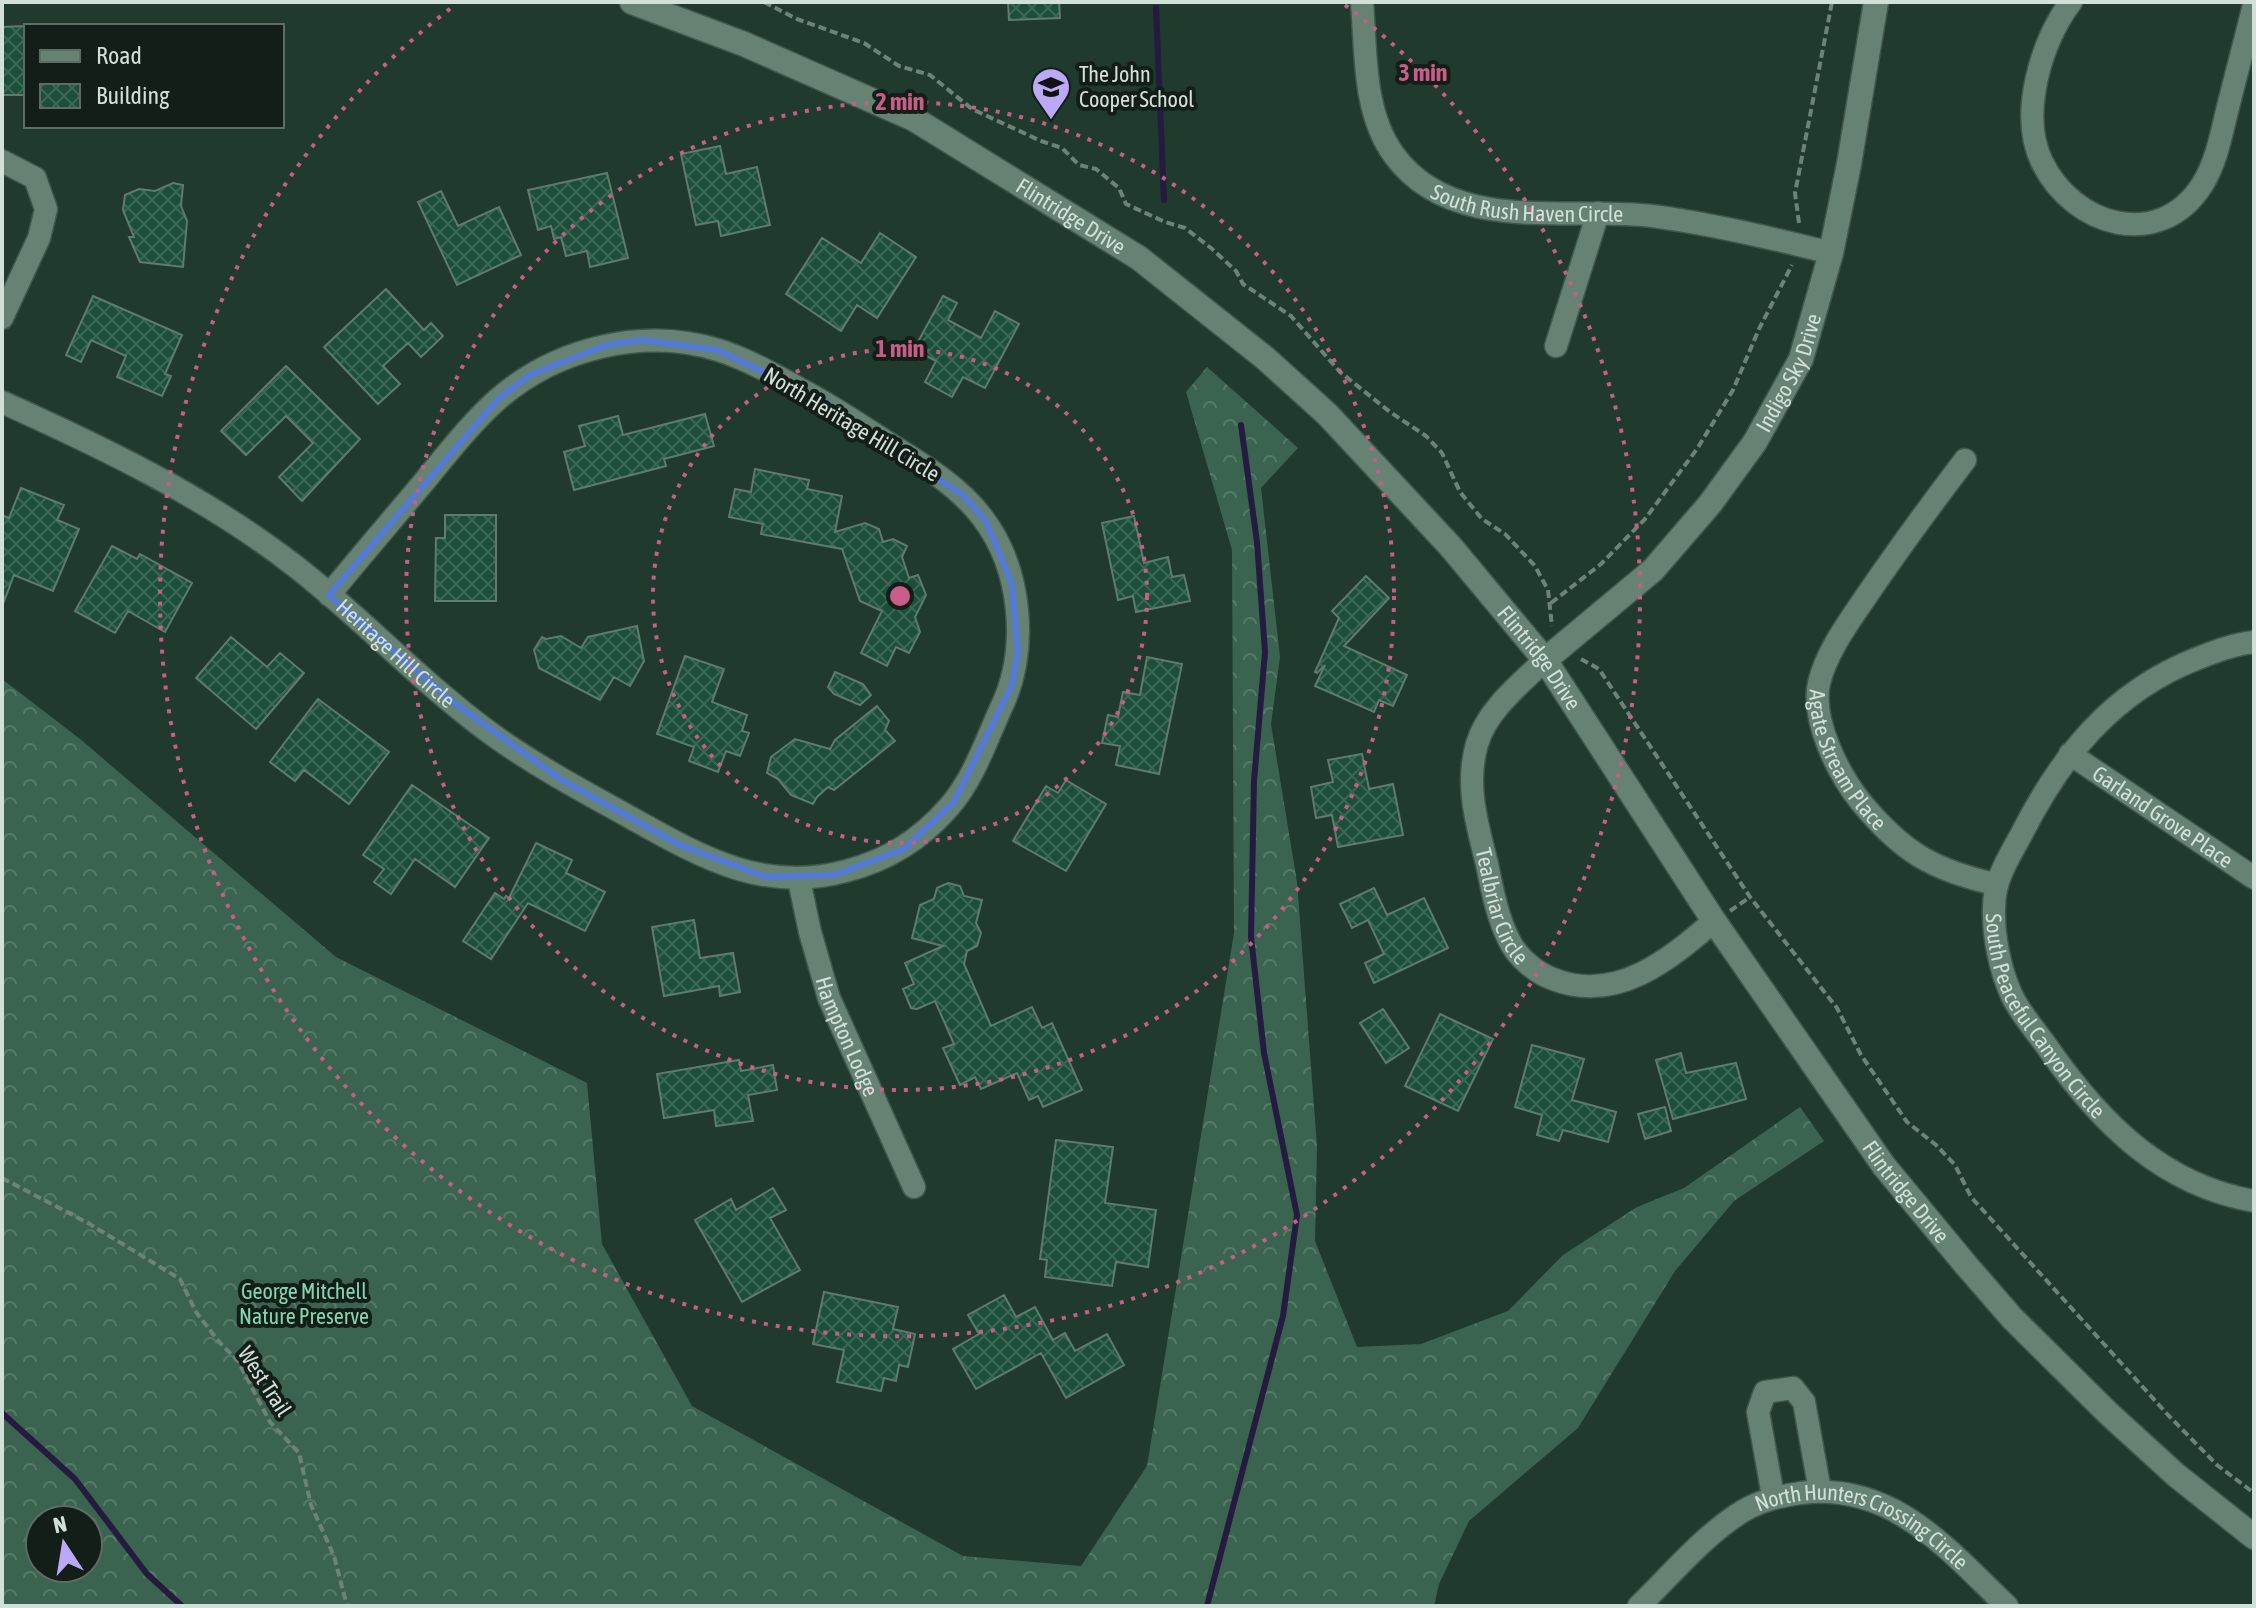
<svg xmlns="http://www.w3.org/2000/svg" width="2256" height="1608" viewBox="0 0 2256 1608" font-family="'Asap Condensed',sans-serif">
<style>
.forest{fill:url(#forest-crowns);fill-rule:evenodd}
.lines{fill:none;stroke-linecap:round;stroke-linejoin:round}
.stream{stroke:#251b40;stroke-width:6}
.building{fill:url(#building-cross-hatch);stroke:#5f7b6c;stroke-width:2}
.minor-casing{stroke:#40574c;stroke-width:25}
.tertiary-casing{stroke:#40574c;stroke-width:27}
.path{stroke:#6e8378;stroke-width:4;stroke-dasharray:8 4;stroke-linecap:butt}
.minor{stroke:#668273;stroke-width:22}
.tertiary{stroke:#668273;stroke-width:24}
.marked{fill:none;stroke:#537ad8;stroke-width:6;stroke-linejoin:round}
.ring{fill:none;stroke:#c85e87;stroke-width:4;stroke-dasharray:4 8}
.labels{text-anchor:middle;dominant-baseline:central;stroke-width:8;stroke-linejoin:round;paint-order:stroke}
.poi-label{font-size:22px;fill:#d2e1d8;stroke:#131e19;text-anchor:start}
.street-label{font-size:22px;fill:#d2e1d8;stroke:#131e19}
.park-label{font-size:22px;fill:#85d6af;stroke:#131e19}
.centre{fill:#c85e87;stroke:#131e19;stroke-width:4}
.ring-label{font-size:24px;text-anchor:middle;font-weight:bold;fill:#c85e87;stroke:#131e19;stroke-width:8;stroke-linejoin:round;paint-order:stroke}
</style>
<defs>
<pattern id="forest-crowns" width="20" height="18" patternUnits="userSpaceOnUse" patternTransform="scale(2)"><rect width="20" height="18" fill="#3a6450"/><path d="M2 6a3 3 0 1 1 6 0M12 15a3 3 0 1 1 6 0" fill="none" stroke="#567a68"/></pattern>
<pattern id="building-cross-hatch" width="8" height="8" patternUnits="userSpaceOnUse" patternTransform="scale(2)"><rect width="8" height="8" fill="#1b4f39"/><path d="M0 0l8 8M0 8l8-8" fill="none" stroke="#3b6855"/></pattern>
</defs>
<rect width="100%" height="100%" fill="#203a2d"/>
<path class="forest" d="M1207,367L1298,448L1261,488L1280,657L1271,724L1297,882L1317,1146L1315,1241L1357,1347L1421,1344L1508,1311L1563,1255L1637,1207L1684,1188L1800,1107L1824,1141L1734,1201L1675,1271L1578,1428L1469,1521L1439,1584L1434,1606H2V679L80,739L336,957L587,1083L602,1244L692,1406L963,1556L1081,1566L1147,1466L1234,933L1232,550L1186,392ZM40,1520H88V1568H40Z"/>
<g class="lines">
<path class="stream" d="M1156,8L1164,200
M2,1413L75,1479L147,1574L182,1606
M1207,1606L1283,1316L1297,1215L1264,1053L1251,937L1254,781L1265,652L1257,542L1241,425"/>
</g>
<path class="building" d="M1008,2H1059L1060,18L1009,20Z
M26,26V95H2V27Z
M720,146L726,174L757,167L770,225L721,236L718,221L696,225L681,154Z
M607,173L628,258L590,267L587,251L566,256L561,237L554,239L551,226L538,230L528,190Z
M173,183L183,185L181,206L187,221L183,267L140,262L129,237H134L123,210L125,195L139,189L155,191Z
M441,191L458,226L499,207L521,255L457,285L418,202Z
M880,233L916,257L877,318L857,305L841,331L786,294L822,238L861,263Z
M386,289L424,330L431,323L443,336L421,357L408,343L383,366L400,384L378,404L324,347Z
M93,296L182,335L165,374L171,376L162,396L117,377L126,356L91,340L81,362L66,355Z
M943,296L957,303L948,320L981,338L995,311L1019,324L985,388L963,377L952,397L925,382L936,361L914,349Z
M286,366L360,439L302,501L279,477L313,443L286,416L246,455L221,431Z
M705,414L714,446L664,459L666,466L574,490L564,452L585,446L579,426L618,416L623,435Z
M755,469L809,480L807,489L842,496L835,532L865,523L879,529L883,542L893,539L907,546L902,557L909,578L918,575L926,595L915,617L920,632L909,653L896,647L887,666L861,653L882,611L860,601L842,549L761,534L763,524L729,517L735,489L751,492Z
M21,488L64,505L57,520L79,529L53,591L14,575L3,604L2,515L9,518Z
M445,515H496V601H435L436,538H445Z
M1134,516L1144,563L1168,557L1172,577L1184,575L1190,601L1136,612L1133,596L1118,600L1102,523Z
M112,546L137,559L140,554L192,583L165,632L128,611L115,633L75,611Z
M1366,576L1389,598L1344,646L1407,675L1393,706L1379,700L1374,712L1315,686L1325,665L1317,673L1315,672L1339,618L1332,611Z
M637,626L644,661L630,686L614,677L600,700L539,668L534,650L542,637L546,639L561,636L581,648L588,637Z
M231,637L267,667L280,653L304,673L256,729L196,678Z
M685,656L724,669L712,702L747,715L742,731L749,733L740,756L726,751L718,772L689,761L694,747L657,734Z
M1147,657L1182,664L1159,774L1116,765L1120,746L1102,743L1108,715L1118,717L1123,692L1140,695Z
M835,672L863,684L871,695L860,705L834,694L828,687Z
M318,699L389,752L349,804L304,770L295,781L270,762Z
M877,706L889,721L885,730L895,741L834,790L828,787L817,797L813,804L791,795L778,779L767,773L771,757L795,739L830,749L835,740Z
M1362,754L1369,789L1393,784L1403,835L1338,847L1332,815L1316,818L1311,787L1333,782L1328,760Z
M1066,780L1106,804L1066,871L1013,841L1046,786L1058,793Z
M412,785L489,838L455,887L415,859L391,894L374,882L384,869L363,855Z
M536,843L572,860L566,873L605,892L585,931L528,903L491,959L463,941L495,893L504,899L506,896L509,898Z
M948,883L960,886L964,896L982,900L976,923L981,933L977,946L967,951L964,964L991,1026L1032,1007L1042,1028L1052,1023L1082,1090L1043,1107L1038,1096L1029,1100L1017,1073L981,1089L975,1077L960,1085L943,1048L954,1044L935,1001L917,1009L911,1008L903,989L914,984L905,963L943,946L912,938L920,905L934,899L937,888Z
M1374,888L1387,915L1424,898L1448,948L1374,983L1365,963L1384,954L1368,920L1352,928L1340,904Z
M694,920L700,958L733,953L740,992L720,996L719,986L664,996L652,927Z
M1383,1009L1409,1048L1386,1063L1360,1023Z
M1440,1014L1493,1039L1458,1111L1405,1086Z
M1532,1045L1584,1059L1572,1100L1616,1112L1608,1142L1563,1130L1559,1141L1537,1135L1542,1115L1515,1107Z
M1681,1053L1686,1073L1736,1063L1746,1099L1673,1119L1656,1060Z
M739,1060L741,1071L773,1065L777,1090L748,1095L753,1121L716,1126L714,1110L664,1118L657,1074Z
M1665,1107L1671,1131L1645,1139L1638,1114Z
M1056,1140L1113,1147L1105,1203L1156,1210L1148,1267L1116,1262L1112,1286L1045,1277L1047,1260L1040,1259Z
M773,1188L786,1210L770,1218L800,1270L742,1302L695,1220L731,1199L736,1210Z
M824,1292L898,1307L893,1329L915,1334L908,1367L899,1365L896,1381L884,1378L881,1391L837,1382L844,1350L813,1344Z
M1004,1295L1016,1317L1035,1307L1053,1340L1065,1333L1075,1351L1107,1334L1124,1365L1066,1398L1041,1353L976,1389L953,1349L979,1334L968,1315Z"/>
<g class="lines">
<defs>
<g id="minor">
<path id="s1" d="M1362,2C1366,52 1363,113 1394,155C1452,235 1569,206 1652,216C1713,224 1772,238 1831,253"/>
<path d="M2071,2C2041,41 2019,115 2042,162C2073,226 2159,252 2202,185C2216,163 2221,136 2227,111C2236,75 2245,40 2254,5"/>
<path d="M2,161L35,178L46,209L39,238L2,318"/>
<path d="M1556,346L1598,213"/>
<path id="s2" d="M2,402C104,448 206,497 295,566C366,621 427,689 500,740C540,768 583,791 626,815C698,855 761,894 846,871C888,860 920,840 949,807C973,780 986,741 1001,708C1029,650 1022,569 982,517C957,484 920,463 885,441C860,425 835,408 809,394C780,378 750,360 718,350C643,327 557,348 498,399C470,424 447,454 423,483C392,520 360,557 329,595"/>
<path id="s3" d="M1965,460C1930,506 1897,551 1865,598C1848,623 1826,653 1819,683C1811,720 1838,773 1860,801C1901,851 1932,870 1995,884"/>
<path id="s4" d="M2254,642C2234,644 2214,652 2196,659C2112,692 2061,756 2021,835C2008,859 1994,880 1994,907C1993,936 2000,970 2012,996C2021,1015 2038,1033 2050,1051C2101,1123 2162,1185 2254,1201"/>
<path id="s5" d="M1545,660C1520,684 1487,710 1477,744C1465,785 1477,824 1487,864C1492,889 1497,916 1509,940C1517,957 1536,973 1553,979C1616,1004 1669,960 1714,921"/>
<path id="s6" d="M2070,754L2254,878"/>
<path id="s7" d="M799,880L810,932L829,998L914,1187"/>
<path d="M1773,1496L1758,1412L1765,1392L1793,1388L1804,1402L1820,1491"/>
<path id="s8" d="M1639,1606C1672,1574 1704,1535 1743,1511C1762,1500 1780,1496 1801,1493C1893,1482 1947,1549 2007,1606"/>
</g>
<g id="tertiary">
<path id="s9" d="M632,2L744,44L914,119L1139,258L1265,358L1327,414L1451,547L1545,660L1714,921L1884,1166L1966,1265L2012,1318L2108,1413L2176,1475L2254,1537"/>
<path id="s10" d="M1545,660L1653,570L1710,504L1755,442L1801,359L1831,253L1849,164L1876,2"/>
</g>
</defs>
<use href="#minor" class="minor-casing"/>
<use href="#tertiary" class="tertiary-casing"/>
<path class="path" d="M764,2L797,19L864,43L899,66L930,75L972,109L1041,141L1062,148L1079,165L1096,169L1119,188L1126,204L1165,222L1185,228L1211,248L1236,271L1243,284L1291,316L1340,372L1390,412L1426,436L1442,453L1460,492L1482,519L1505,534L1535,566L1548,590L1552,626
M1799,223L1795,193L1832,2
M1551,603L1601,564L1645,519L1697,449L1733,390L1759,329L1792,265
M1581,659L1599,669L1750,897L1837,1008L1861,1055L1907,1122L1936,1145L1955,1165L1971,1197L2169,1416L2217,1465L2254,1493
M1730,911L1750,897
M2,1178L88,1223L180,1279L196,1312L220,1343L238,1361L270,1422L299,1453L311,1505L334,1556L347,1606"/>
<use href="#minor" class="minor"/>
<use href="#tertiary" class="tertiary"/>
</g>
<path class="marked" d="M643,340L718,350L825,402L964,496L986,521L1012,584L1018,652L1012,685L954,802L904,849L834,875L766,877L680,845L562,780L453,702L329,595L500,397L532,374L607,345Z"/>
<g class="ring">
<circle cx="900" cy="596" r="247"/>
<circle cx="900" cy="596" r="494"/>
<path d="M1345 5A740 740 0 1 1 455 5"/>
</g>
<defs>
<symbol id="school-pin" viewBox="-11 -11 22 30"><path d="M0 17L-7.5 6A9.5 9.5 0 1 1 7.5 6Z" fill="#baaaf6" stroke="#131e19"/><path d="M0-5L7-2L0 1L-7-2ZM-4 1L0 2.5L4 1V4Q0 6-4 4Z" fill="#111"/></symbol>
</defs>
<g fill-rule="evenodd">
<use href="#school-pin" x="1029" y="65" width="44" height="60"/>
</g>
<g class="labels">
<g class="poi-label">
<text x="1079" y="74">The John<tspan x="1079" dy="25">Cooper School</tspan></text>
</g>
<g class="street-label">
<text stroke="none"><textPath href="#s1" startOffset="308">South Rush Haven Circle</textPath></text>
<text stroke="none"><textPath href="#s9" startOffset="490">Flintridge Drive</textPath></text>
<text stroke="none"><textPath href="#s10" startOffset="382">Indigo Sky Drive</textPath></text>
<text transform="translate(852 424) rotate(31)">North Heritage Hill Circle</text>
<text stroke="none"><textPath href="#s2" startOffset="470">Heritage Hill Circle</textPath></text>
<text stroke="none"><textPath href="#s9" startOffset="1138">Flintridge Drive</textPath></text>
<text stroke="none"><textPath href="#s3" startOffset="352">Agate Stream Place</textPath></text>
<text stroke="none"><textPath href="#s6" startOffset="112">Garland Grove Place</textPath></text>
<text stroke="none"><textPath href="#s5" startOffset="276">Tealbriar Circle</textPath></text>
<text stroke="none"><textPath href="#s4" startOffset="516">South Peaceful Canyon Circle</textPath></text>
<text stroke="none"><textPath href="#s7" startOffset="164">Hampton Lodge</textPath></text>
<text stroke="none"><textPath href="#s9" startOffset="1786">Flintridge Drive</textPath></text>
<text transform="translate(265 1381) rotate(57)">West Trail</text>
<text stroke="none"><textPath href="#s8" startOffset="272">North Hunters Crossing Circle</textPath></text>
</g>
<g class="park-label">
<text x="304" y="1291">George Mitchell<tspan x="304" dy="25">Nature Preserve</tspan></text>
</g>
</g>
<circle cx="900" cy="596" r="12" class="centre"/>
<g class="ring-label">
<text x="1423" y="81">3 min</text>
<text x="900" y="110">2 min</text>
<text x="900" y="357">1 min</text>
</g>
<rect width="2256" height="1608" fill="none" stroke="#d2e1d8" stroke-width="8"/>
<rect x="24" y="24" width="260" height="104" fill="#131e19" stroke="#5f6c65" stroke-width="2"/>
<rect x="40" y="50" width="40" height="12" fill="#668273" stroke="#5f6c65" stroke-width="2"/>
<text x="96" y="64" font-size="24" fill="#d2e1d8">Road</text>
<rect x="40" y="84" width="40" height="24" fill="url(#building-cross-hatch)" stroke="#5f6c65" stroke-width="2"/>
<text x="96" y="104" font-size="24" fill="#d2e1d8">Building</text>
<g transform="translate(64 1544) rotate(348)"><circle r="38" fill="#131e19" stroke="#5f6c65" stroke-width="2"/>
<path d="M0-6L14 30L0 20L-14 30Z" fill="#baaaf6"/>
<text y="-12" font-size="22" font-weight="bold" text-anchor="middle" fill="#d2e1d8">N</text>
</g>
</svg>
